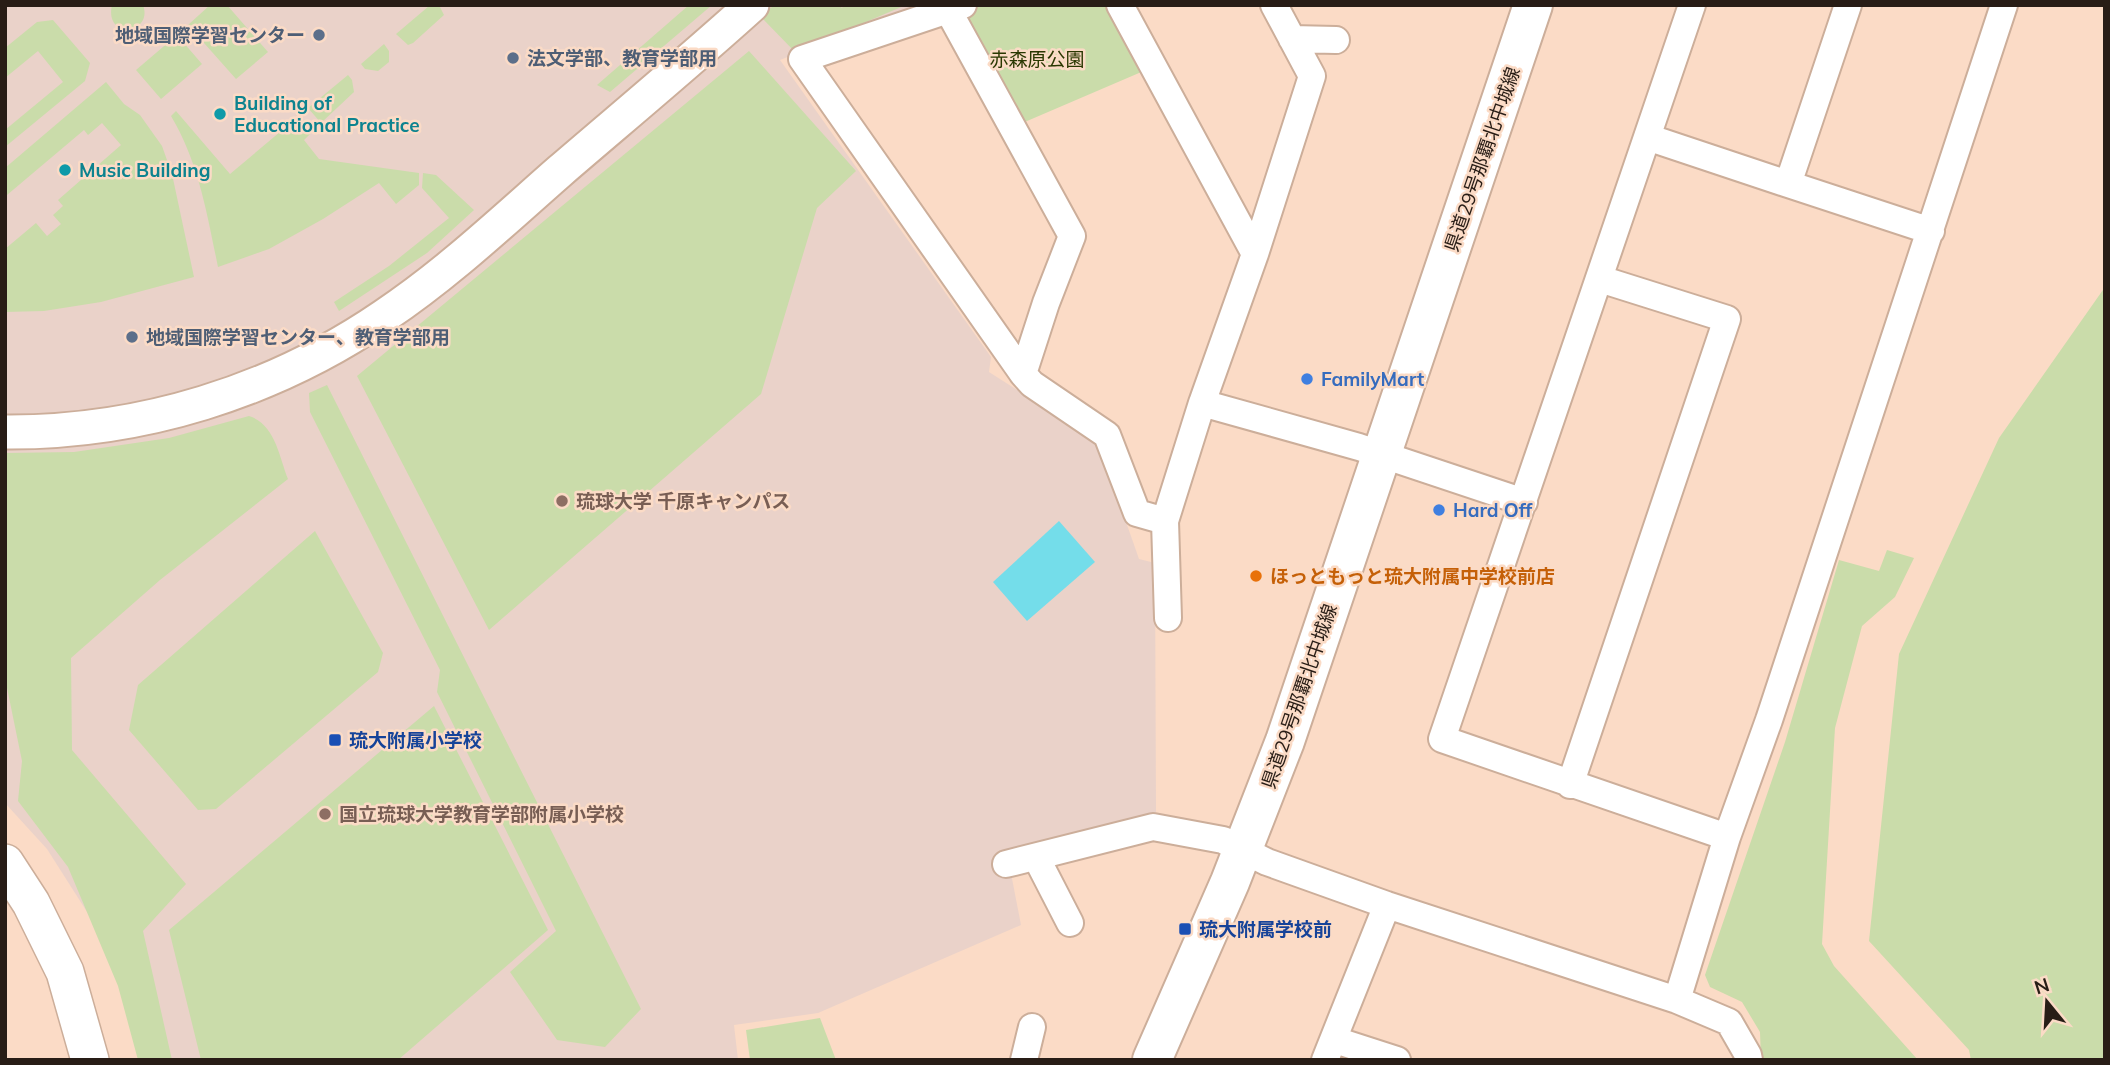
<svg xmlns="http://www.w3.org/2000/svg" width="2110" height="1065" viewBox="0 0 2110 1065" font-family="Mulish,'Noto Sans JP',sans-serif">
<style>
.education{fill:#ead2c9}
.green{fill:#cadcaa}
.water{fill:#74ddea}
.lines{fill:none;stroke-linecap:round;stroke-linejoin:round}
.minor-casing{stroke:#ccae9a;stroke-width:30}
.tertiary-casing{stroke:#ccae9a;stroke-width:37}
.secondary-casing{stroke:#ccae9a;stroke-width:40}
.primary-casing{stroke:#ccae9a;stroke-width:42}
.minor{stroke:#fff;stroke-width:26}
.tertiary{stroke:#fff;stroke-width:33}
.secondary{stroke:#fff;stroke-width:37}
.primary{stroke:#fff;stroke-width:38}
.service-dot{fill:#5c6f8a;stroke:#fbdbc6;stroke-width:2.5}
.culture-dot{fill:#0f9aa8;stroke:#fbdbc6;stroke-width:2.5}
.shop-dot{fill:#3f7fe0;stroke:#fbdbc6;stroke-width:2.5}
.education-dot{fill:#8d6e63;stroke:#fbdbc6;stroke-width:2.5}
.food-dot{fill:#e8710a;stroke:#fbdbc6;stroke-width:2.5}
.transit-dot{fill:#1a4fb4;stroke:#fbdbc6;stroke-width:2.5}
.labels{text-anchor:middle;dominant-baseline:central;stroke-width:5;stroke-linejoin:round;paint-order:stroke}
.service-label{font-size:19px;font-weight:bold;fill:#4e5e75;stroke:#fbdbc6;text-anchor:start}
.park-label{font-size:19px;fill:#2a3802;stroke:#fbdbc6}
.culture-label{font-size:19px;font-weight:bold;fill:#0d838f;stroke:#fbdbc6;text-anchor:start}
.street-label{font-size:19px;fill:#281d16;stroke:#fbdbc6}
.shop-label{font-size:19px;font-weight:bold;fill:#366cbe;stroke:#fbdbc6;text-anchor:start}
.education-label{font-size:19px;font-weight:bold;fill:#785e54;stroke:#fbdbc6;text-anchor:start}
.food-label{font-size:19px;font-weight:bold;fill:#c56008;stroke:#fbdbc6;text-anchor:start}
.transit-label{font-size:19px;font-weight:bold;fill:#164399;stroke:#fbdbc6;text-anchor:start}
</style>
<rect width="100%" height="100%" fill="#fbdbc6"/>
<path class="education" d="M5,5H919L780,60L991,357L989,372L1098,442L1139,559L1155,563L1156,812L1007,853L1021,925L818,1013L734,1025L738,1060H145L117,959L47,849L5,803Z"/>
<path class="green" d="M112,5H143C147,16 143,24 133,29C117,32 108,21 112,5Z
M210,5H227L268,52L236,79L188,25Z
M439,5L444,15L413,43L408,45L396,34L429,6Z
M689,5H712L610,92L597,85Z
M774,5H839L842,8L844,5H906L795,52L761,17Z
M963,5H1120L1153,67L1013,127L948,10Z
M53,20L90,63L85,81L5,147V130L63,82L38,51L5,78V48L37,22Z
M177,35L202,64L161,99L136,70Z
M384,44L389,51V62L378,71L365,69L361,64Z
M749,51L856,171L817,208L761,394L489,630L357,376Z
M348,75L352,80L354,92L321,123L308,108Z
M106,82L124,104L140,115L162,146L172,174L194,277L101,302L44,311L5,312V249L36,223L47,236L61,224L53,215L63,206L58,200L121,145L102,123L88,135L84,130L7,195L5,168Z
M176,111L230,174L299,116L313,131L304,140L319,159L419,173V185L396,204L379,183L323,219L269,249L218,267C207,214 199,163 171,116Z
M423,173L436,175L474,210L427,253L339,311L334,302L389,266L449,218L422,188Z
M2105,287V1060H1971L1969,1050L1869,941L1899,654L1999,438Z
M327,385L641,1009L605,1047L557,1040L510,972L556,931L437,692L440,670L310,412L309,393Z
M249,416C275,424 279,456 288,479L160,580L71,658L72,750L186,884L143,931L172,1060H138L118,986L68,867L18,801L22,761L5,678V453L74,452L169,438Z
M315,531L383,653L378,672L216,809L198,810L129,730L138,685Z
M1887,550L1914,558L1895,597L1862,626L1835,728L1822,944L1834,966L1918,1060H1761L1760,1032L1742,1002L1710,987L1705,975L1785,742L1839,560L1879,571Z
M434,706L548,930L398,1060H201L169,930Z
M820,1018L836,1060H750L746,1030Z"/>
<path class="water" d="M1059,521L1095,562L1027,621L993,582Z"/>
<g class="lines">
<defs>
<path id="minor" d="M963,5L802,59L1023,374
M1120,5L1255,254
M1692,5L1442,739L1727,837
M1848,5L1788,184L1931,231
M948,10L1072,236L1046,303L1023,374L1032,384L1107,435L1137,513L1165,521L1168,618
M1292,39L1336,40
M1647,137L1788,184
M1202,403L1255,254L1312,76L1274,5
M1165,521L1202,403L1359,447L1524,502
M1570,785L1727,319L1600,279
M1036,857L1070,923
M1006,864L1153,827L1223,840L1267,862L1387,905L1677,1000L1729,1022L1748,1055L1749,1060
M1677,1000L1727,837L1769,720L2004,5
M1335,1040L1397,1060
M1024,1060L1032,1027
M1325,1060L1387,905"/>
<path id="tertiary" d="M5,432C140,433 273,392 384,316C447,274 503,221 560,171C624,116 689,62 752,5"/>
<path id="secondary" d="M5,863L31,903L65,972L90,1060"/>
<path id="primary" d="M1152,1060L1230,882L1285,741L1533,5"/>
</defs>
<use href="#minor" class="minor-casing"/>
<use href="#tertiary" class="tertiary-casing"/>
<use href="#secondary" class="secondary-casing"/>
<use href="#primary" class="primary-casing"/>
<use href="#minor" class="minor"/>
<use href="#tertiary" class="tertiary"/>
<use href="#secondary" class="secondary"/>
<use href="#primary" class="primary"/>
</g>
<g class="service-dot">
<circle cx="319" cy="35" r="7"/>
<circle cx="513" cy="58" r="7"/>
<circle cx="132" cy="337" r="7"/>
</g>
<g class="culture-dot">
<circle cx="220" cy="114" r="7"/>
<circle cx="65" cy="170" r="7"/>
</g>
<g class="shop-dot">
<circle cx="1307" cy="379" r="7"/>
<circle cx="1439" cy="510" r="7"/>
</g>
<g class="education-dot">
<circle cx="562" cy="501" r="7"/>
<circle cx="325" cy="814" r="7"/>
</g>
<circle class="food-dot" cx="1256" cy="576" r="7"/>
<g class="transit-dot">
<rect x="328" y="733" width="14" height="14" rx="3.5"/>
<rect x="1178" y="922" width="14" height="14" rx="3.5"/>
</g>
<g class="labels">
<g class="service-label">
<text x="305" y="35" text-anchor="end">地域国際学習センター</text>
<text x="527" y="58">法文学部、教育学部用</text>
<text x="146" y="337">地域国際学習センター、教育学部用</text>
</g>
<g class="park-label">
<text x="1037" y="59">赤森原公園</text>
</g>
<g class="culture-label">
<text x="234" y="103">Building of<tspan x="234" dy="22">Educational Practice</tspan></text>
<text x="79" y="170">Music Building</text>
</g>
<g class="street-label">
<text transform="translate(1482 159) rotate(-71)">県道29号那覇北中城線</text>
<text transform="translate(1299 696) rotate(-71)">県道29号那覇北中城線</text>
</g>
<g class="shop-label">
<text x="1321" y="379">FamilyMart</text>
<text x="1453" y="510">Hard Off</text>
</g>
<g class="education-label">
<text x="576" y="501">琉球大学 千原キャンパス</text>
<text x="339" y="814">国立琉球大学教育学部附属小学校</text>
</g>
<g class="food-label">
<text x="1270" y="576">ほっともっと琉大附属中学校前店</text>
</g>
<g class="transit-label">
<text x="349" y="740">琉大附属小学校</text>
<text x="1199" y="929">琉大附属学校前</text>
</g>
</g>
<rect width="2110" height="1065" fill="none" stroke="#281d16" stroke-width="14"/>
<g transform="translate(2047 1002) rotate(342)" stroke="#fbdbc6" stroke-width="5" paint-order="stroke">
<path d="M0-5L12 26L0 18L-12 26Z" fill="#281d16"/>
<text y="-10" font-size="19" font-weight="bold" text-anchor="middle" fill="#281d16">N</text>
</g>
</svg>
